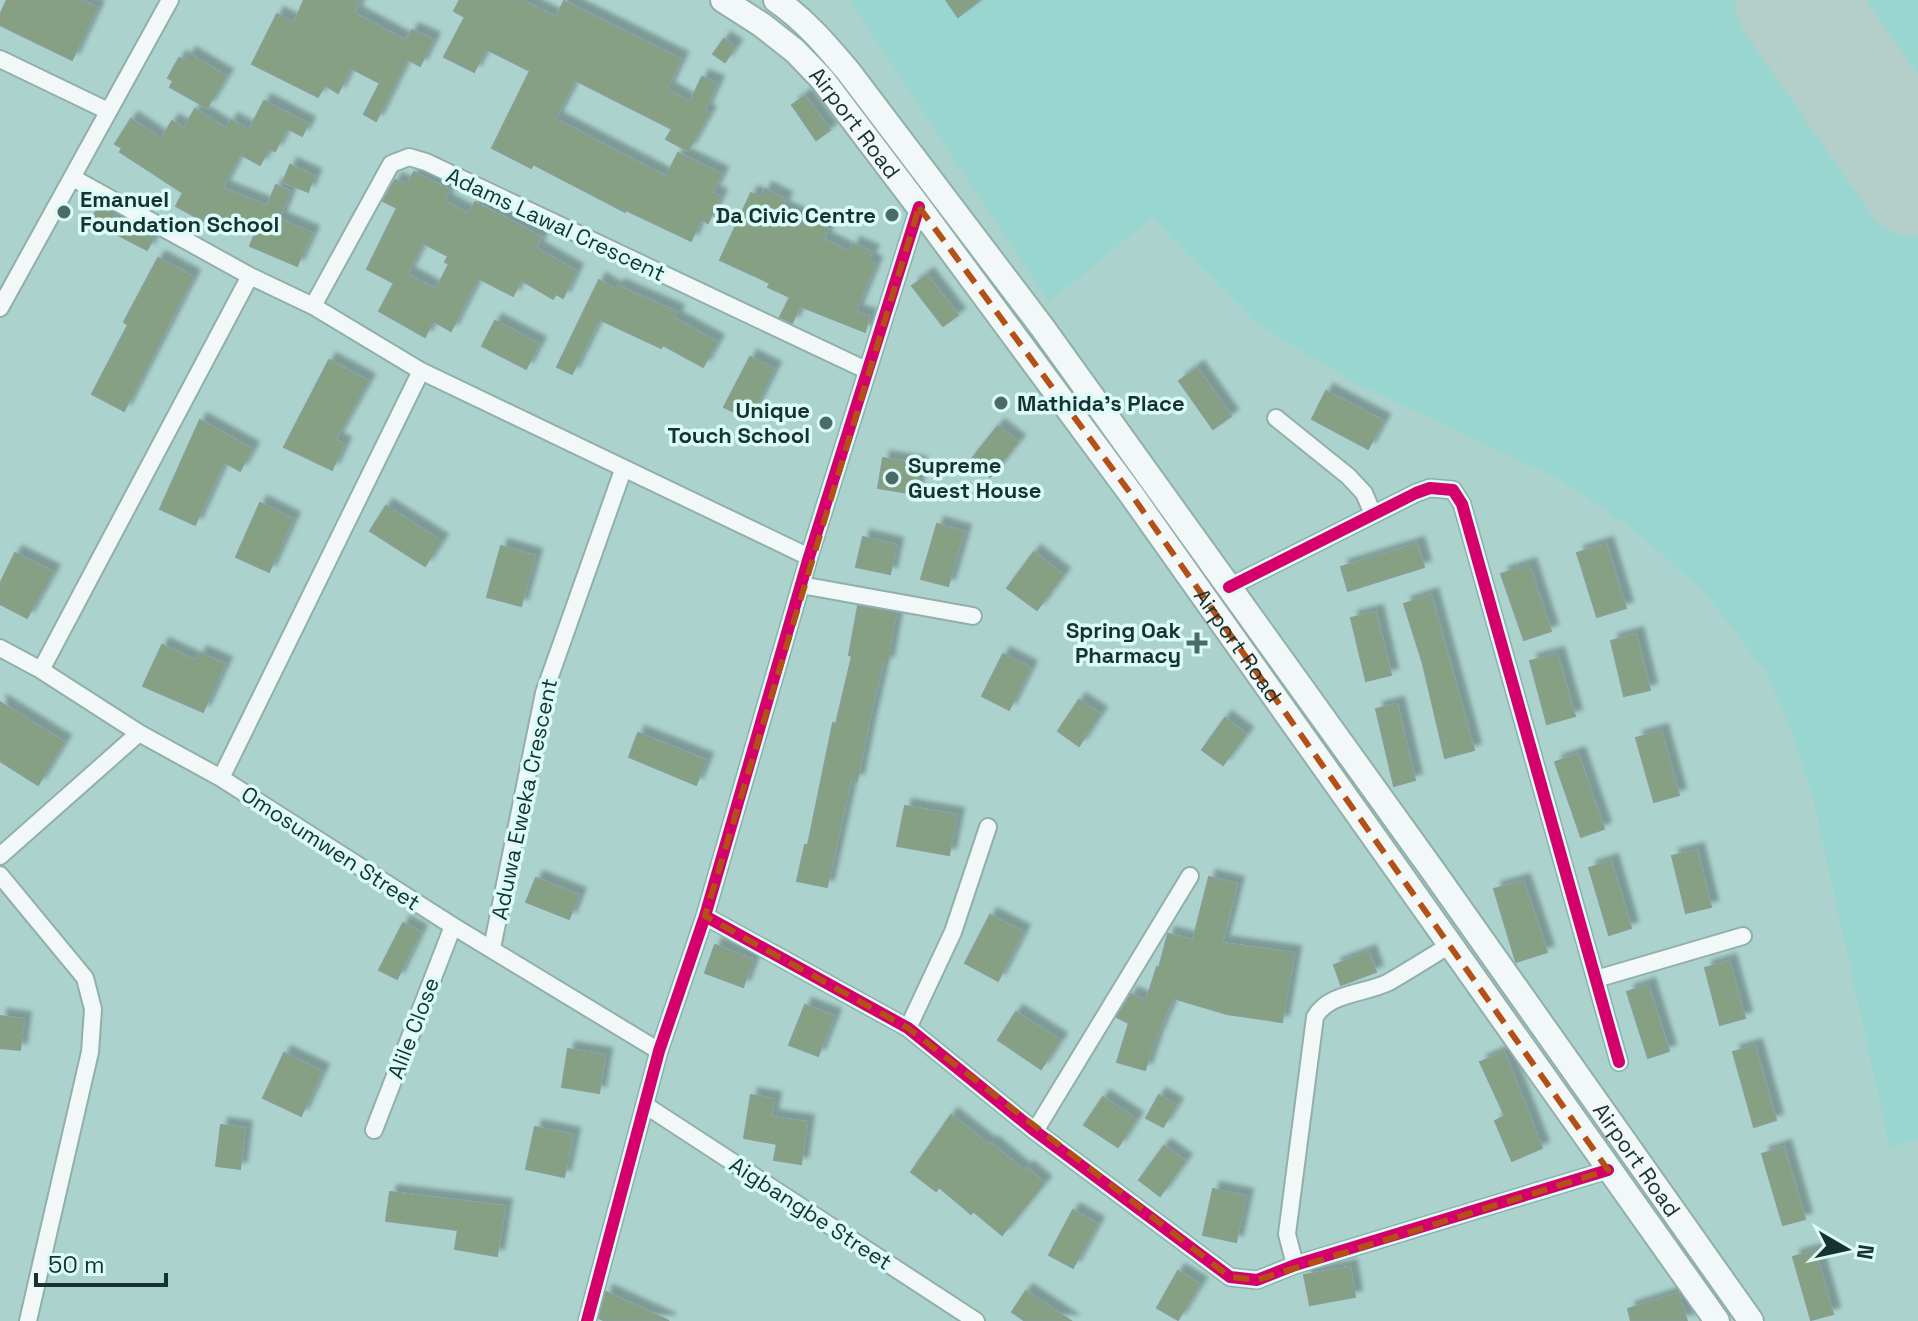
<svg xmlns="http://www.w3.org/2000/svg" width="1918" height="1321" viewBox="0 0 1918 1321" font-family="'Space Grotesk',sans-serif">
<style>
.built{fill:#98d6cf}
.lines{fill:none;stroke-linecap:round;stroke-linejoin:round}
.runway{stroke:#b4ceca;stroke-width:118}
.building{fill:#85a082;stroke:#899e93;stroke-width:2;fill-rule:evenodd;filter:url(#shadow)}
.street-casing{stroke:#91afab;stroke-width:20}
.secondary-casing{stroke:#91afab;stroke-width:28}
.street{stroke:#f2f8f8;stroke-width:16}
.secondary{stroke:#f2f8f8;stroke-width:24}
.cycleway-casing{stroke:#dafbf7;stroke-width:17}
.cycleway{stroke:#d6006c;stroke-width:12}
.marked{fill:none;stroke:#b45015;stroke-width:6;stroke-dasharray:16 10;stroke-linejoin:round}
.poi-dot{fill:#4b6b67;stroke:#dafbf7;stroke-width:3}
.labels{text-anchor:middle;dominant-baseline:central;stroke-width:7;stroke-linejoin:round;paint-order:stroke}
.street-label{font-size:22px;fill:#173330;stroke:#dafbf7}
.poi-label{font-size:22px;font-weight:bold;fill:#173330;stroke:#dafbf7;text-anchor:start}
</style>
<defs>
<filter id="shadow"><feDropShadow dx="7" dy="-7" stdDeviation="2" flood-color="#0004"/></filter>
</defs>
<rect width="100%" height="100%" fill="#abd2cd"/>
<path class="built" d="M849,0H1918V1139L1890,1148L1813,798L1791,729L1766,672L1705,593L1635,530L1561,480L1352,381L1256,323L1152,218L1049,302Z"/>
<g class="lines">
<path class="runway" d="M1794,0L1918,178"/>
</g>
<path class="building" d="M7,0H80L97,8L72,60L0,25V15Z
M304,0H360L354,13L406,41L412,30L433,40L420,66L407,59L376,121L364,114L380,83L351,68L338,93L325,85L318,97L252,64L277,14L294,23Z
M460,0H521L556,18L564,1L681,59L667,89L690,102L702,77L717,83L704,111L709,113L688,151L666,139L672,129L575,80L555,119L666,177L678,153L721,174L712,193L720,196L708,223L701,219L691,241L626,210L625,212L533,164L531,168L492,148L530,71L486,49L474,72L444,57L465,17L454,11Z
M946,0H980L958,17Z
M724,39L735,47L725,62L713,54Z
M189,54L226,76L207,108L170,87L173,81L168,78L179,58L185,61Z
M805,96L830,130L816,140L792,105Z
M264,101L308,124L302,136L287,128L275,151L269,149L260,165L240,154L222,188L267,206L276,185L290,191L279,219L312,233L297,266L250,246L256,231L209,212L203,221L176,206L183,193L120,152L122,148L115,144L131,119L161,139L172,121L184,128L195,109L226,129L231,120L249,130Z
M290,165L314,176L308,192L283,182Z
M414,172L449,190L444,201L469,214L475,202L541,237L536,248L576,271L563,298L556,294L553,299L521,280L513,296L478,278L451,331L433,321L425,337L379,311L394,283L367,269L397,208L383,201L395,180L407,185ZM423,243L448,256L445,262L449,264L436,290L407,274Z
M765,189L785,199L781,208L828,229L823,239L850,252L853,244L872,252L868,260L875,264L855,312L869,316L865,332L800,306L792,323L780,317L790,297L768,287L770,283L720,260L751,193L761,198Z
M98,207L154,237L147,250L91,221Z
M158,258L193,277L124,411L92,394L128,325L124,322Z
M927,275L958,315L943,326L912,286Z
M599,280L616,290L618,286L677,312L674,318L717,342L703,367L663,345L661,348L599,319L572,374L557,367Z
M495,321L539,344L526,369L482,346Z
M750,357L774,369L749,419L724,407Z
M329,360L368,381L335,440L344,444L332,470L284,447Z
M1197,368L1231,416L1213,429L1179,381Z
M1326,391L1383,421L1368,449L1312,419Z
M200,420L252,449L240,471L224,462L195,525L160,509Z
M998,426L1018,442L990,477L970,461Z
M883,458L920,464L915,494L878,488Z
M260,503L293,519L269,572L236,557Z
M386,506L441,541L425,566L370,531Z
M937,524L964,532L948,586L921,579Z
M863,537L896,545L890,574L856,567Z
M1417,544L1424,567L1348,591L1341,567Z
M1606,544L1626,608L1597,617L1577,553Z
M501,546L535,556L521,606L487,597Z
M1034,552L1063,575L1037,610L1007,588Z
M15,553L53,572L27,618L0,604V584Z
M1529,565L1551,631L1524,640L1501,574Z
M1431,595L1474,750L1445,758L1423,664L1404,604Z
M858,606L896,613L887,663L883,662L869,722L857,781L851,779L827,887L797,881L805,845H808L833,723L836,724L852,656L849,655Z
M1376,612L1391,675L1366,681L1351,618Z
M1636,634L1650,690L1624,696L1611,641Z
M162,645L196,661L200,653L225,664L203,712L143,686Z
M1003,654L1030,668L1009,710L982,696Z
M1557,654L1575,716L1547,724L1530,661Z
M1079,700L1100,714L1079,746L1058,731Z
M0,702L64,742L38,785L0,761Z
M1397,704L1415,780L1394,786L1376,709Z
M1225,718L1246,734L1223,765L1202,750Z
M1661,731L1679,795L1654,802L1636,738Z
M638,733L706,760L696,785L629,757Z
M1578,754L1604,829L1581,837L1555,762Z
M905,806L957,815L949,855L897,846Z
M1697,850L1711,907L1686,913L1672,856Z
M1611,861L1631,928L1609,935L1589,868Z
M1209,877L1237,884L1222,943L1294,953L1282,1022L1227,1014L1173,998L1156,1037L1145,1070L1117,1062L1129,1023L1117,1017L1131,994L1146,1001L1157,967L1159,968L1168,934L1193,940Z
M536,878L579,895L569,919L526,902Z
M1523,881L1547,952L1516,962L1494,889Z
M990,915L1023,932L998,981L965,963Z
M403,923L420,932L397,979L379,970Z
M715,945L753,960L743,987L705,973Z
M1369,952L1376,972L1341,985L1334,965Z
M1729,961L1745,1018L1720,1025L1705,968Z
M1648,985L1669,1051L1648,1058L1627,992Z
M805,1005L834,1016L818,1056L789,1045Z
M1016,1012L1060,1040L1041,1069L998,1040Z
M0,1016L24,1019L20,1050L0,1048Z
M1755,1046L1776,1120L1754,1127L1733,1052Z
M568,1049L605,1055L599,1093L562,1087Z
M1504,1052L1542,1148L1512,1161L1495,1121L1505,1116L1480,1062Z
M284,1053L322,1071L301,1116L263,1098Z
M751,1095L774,1099L771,1117L807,1122L801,1164L774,1160L777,1144L744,1138Z
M1159,1095L1176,1105L1163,1127L1146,1118Z
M1103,1097L1136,1119L1118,1147L1084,1125Z
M951,1115L989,1145L991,1143L1024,1171L1027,1168L1044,1183L1002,1235L973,1211L971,1214L939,1187L936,1191L911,1172Z
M221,1125L245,1128L240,1169L216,1166Z
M535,1127L573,1135L564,1177L526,1169Z
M1164,1146L1185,1161L1160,1196L1139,1180Z
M1784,1147L1805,1219L1783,1225L1762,1154Z
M1213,1189L1246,1196L1236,1242L1203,1235Z
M390,1192L505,1206L497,1256L455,1249L458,1230L386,1221Z
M1073,1210L1097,1224L1073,1268L1049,1255Z
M1815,1251L1833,1314L1811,1320L1793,1257Z
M1350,1267L1355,1297L1310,1305L1304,1275Z
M1178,1271L1200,1284L1178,1320L1157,1308Z
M1026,1291L1071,1321H1025L1012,1312Z
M606,1292L669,1321H605L599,1318Z
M1678,1293L1687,1321H1631L1628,1309Z"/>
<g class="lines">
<defs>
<path id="street" d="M0,59L108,111
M73,178L250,276L313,306L421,371L809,557
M313,306L391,164L409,157L426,162L866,370
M0,308L170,0
M1276,418L1348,476L1364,493L1373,514
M801,585L973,616
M1229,587L1416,493L1430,488L1453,490L1462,504L1619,1062
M0,648L41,670L139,733L221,778L453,926L659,1051
M41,670L250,276
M221,778L421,371
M0,856L139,733
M0,875L85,978L93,1009L90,1052L28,1321
M705,916L908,1028L1035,1131L1230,1277L1257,1280L1295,1265L1608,1170
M492,948L544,693L623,470
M1596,979L1743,936
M908,1028L953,932L988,827
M645,1105L976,1321
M374,1130L453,926
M1035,1131L1190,876
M1295,1265L1287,1234L1315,1017C1329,992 1366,994 1389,982C1410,970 1430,957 1450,945
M587,1321L659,1051L705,916L809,557L919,207"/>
<g id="secondary">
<path id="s1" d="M723,0L762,25L795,51L822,79L919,207L1131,494L1717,1321"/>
<path id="s2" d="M776,0C804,19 826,45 848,71L1042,327L1436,875L1751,1321"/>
</g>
</defs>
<use href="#street" class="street-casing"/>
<use href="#secondary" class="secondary-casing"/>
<use href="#street" class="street"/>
<use href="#secondary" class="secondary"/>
<defs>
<path id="cycleway" d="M1229,587L1416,493L1430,488L1453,490L1462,504L1619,1062
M705,916L908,1028L1035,1131L1230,1277L1257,1280L1295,1265L1608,1170
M587,1321L659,1051L705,916L809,557L919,207"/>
</defs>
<use href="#cycleway" class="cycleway-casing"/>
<use href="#cycleway" class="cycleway"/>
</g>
<path class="marked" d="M919,207L1131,494L1608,1170L1257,1280L1230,1277L908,1028L705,916Z"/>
<g class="poi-dot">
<circle cx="64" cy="212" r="8"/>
<circle cx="892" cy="215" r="8"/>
<circle cx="1001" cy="403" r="8"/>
<circle cx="826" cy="423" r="8"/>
<circle cx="892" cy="478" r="8"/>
<path d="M1193 631h8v8h8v8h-8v8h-8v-8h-8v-8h8z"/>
</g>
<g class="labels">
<g class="street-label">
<text stroke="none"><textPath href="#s1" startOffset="182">Airport Road</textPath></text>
<text transform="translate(556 224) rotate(25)">Adams Lawal Crescent</text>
<text stroke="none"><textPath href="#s1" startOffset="830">Airport Road</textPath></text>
<text transform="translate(524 799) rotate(-78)">Aduwa Eweka Crescent</text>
<text transform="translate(331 848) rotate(33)">Omosumwen Street</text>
<text transform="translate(413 1028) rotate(-69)">Alile Close</text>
<text stroke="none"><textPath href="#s2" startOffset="1446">Airport Road</textPath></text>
<text transform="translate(811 1213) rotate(33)">Aigbangbe Street</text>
</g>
<g class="poi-label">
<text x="80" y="199">Emanuel<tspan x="80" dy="25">Foundation School</tspan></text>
<text x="876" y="215" text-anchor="end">Da Civic Centre</text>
<text x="1017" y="403">Mathida's Place</text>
<text x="810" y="410" text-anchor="end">Unique<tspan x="810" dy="25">Touch School</tspan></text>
<text x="908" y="465">Supreme<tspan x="908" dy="25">Guest House</tspan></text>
<text x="1181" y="630" text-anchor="end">Spring Oak<tspan x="1181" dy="25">Pharmacy</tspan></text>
</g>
</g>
<g transform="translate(1846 1249) rotate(99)" stroke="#dafbf7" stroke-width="6" paint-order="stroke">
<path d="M0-6L14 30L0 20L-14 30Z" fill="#173330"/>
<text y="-12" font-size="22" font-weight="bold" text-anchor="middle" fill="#173330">N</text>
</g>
<path d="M36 1273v12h130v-12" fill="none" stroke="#173330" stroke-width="4"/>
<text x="48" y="1273" font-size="24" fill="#173330" stroke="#dafbf7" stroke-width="6" paint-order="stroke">50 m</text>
</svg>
